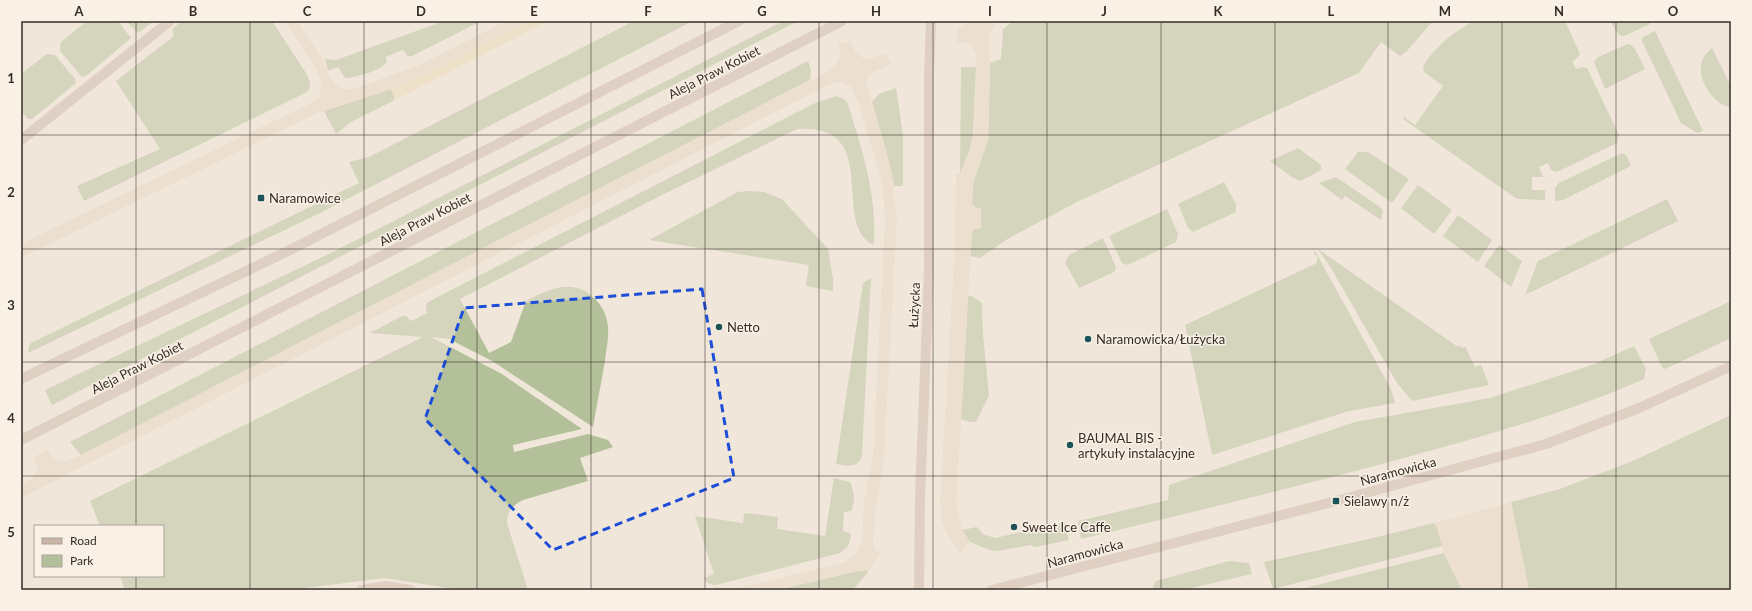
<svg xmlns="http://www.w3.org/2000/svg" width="1752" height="611" viewBox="0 0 1752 611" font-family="Lato,sans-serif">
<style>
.green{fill:#b3c09a}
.sand{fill:#edd9b1}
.plaza{fill:#e9d8c1}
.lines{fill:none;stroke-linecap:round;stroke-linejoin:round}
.minor{stroke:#c9b6a6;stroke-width:10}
.marked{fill:none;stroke:#1d4ed8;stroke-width:3;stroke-dasharray:8 5;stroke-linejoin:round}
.grid{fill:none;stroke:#352c27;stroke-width:1;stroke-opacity:0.55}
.poi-dot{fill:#1d5256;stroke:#f9f1e6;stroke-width:1.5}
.labels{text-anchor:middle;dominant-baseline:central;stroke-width:3;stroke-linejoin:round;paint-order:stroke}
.street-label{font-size:13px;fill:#352c27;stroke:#f9f1e6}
.poi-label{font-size:13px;fill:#352c27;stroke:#f9f1e6;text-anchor:start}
.neatline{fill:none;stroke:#352c27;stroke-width:1.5}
.grid-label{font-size:13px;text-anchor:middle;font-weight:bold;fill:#352c27}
</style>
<rect width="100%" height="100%" fill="#f1e6da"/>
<path class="green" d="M87,21H118L131,38L86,76L82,77L60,51L61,42Z
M126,21H154L138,33Z
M182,21H272L306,73L310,82L309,90L305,93L84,201L77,186L160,149L116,81L174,36L172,29Z
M444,21H481L412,56H408L403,50L385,57L387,61C384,70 354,78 345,78L338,67L328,71L325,59L336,60Z
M634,21H693L318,214L28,353L29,346L31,343L359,183L349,162L369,157Z
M783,21L796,22L52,405L45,390L333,252Z
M1013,21H1433L1406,52L1400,56L1381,42L1359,73L1079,201L1009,238L980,258L970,256L972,232L974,229L980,228L977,209L972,204L973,183L988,140L990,63L1001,59L1003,29Z
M1474,21H1565L1580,54L1578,57L1572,62L1576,69L1582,67L1587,68L1619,135L1617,143L1557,172L1551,170L1548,163L1539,167L1543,177H1532V190H1545V200L1517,199L1403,119L1404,117L1415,125L1443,86L1424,72L1423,66C1436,46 1452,33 1474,21Z
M1610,21H1648L1650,24L1624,36L1619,35Z
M1655,31L1703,131L1697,133L1681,123L1642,41V38Z
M1628,44H1630L1635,49L1645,69L1605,89L1594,62L1598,57Z
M1712,48L1731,86V107C1715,106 1698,81 1701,65C1702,57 1706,53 1712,48Z
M47,54L55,55L75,79L76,83L32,119H28L21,111V74Z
M808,61L811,70L810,80L81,455L70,442Z
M961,67H976L973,136L970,149L960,174Z
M896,88L903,135V186H894L887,154L872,102L879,94Z
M391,89L395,100L351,122L336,134L324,111Z
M836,96L844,99L847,102C862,148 877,195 874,244L869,243C864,238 859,232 857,225C846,182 865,125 797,129L660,196L460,299L489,353L511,342L526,301C545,291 566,280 587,292C599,300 607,313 608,327C609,338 606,350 605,361C601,383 597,405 593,427L492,361L449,339L431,337L502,374L582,429L513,445L514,452L588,434L608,440L613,447L580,458L588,481L523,500C512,506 507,511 507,523L528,590H461L384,578L290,590H125L120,576H163V526H100L90,501L423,337L370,333L402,316H406L411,321L427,313L426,305L428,302L813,104Z
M1298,148L1321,165V170L1301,181L1293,178L1270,161Z
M1358,152H1368L1409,179L1392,203L1345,169Z
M1622,153L1627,156L1631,166L1563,200L1555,201V188L1559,183Z
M1336,177L1380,207L1383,211L1381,220L1345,196L1342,200L1319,183Z
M1224,182L1236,204V212L1193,232L1188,228L1178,204Z
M1418,185L1452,210L1434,234L1401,208Z
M751,191L764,192L782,199L828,249L833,279V291L806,286L809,265L649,240L738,192Z
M1667,199L1678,221L1525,295L1538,261Z
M1167,209L1178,234L1176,242L1128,265L1122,263L1109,236Z
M1458,215L1492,240L1478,262L1443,236Z
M1103,238L1116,267L1114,272L1079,288L1065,263L1069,255Z
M1499,245L1522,261L1511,287L1484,266Z
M1318,249L1458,347L1460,345L1462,348L1465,346L1475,367L1481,365L1489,385L1412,401L1397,383L1331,268Z
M1315,251L1391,389L1395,403L1349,411L1212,455L1185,325L1317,263L1316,261L1318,259L1314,252Z
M871,278L862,455C858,469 847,466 836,464L863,283Z
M968,296H972L982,303L983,335L989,395L976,422H969L961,419Z
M1731,301V338L1665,369L1662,367L1649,339Z
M1634,346L1646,369L1644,379C1567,413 1485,436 1404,458C1297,487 1189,513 1081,539L1078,521L1168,500L1169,485L1355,422L1490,398L1592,365Z
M1731,415V590H1529L1511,502L1560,489L1635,460Z
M834,478L850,482C854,489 856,503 851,511L844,512L843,531L850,533L851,537L848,546L840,553L716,585C710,585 707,583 704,578L714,574L695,516L743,523L744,514L746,513L778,517L777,529L825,536Z
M1065,522L1069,540L1036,547L1030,545L998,551L989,550L970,542L962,530L977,527L983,534L995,538Z
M1434,523L1437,527L1442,546L1273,589L1264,562L1365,540Z
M1444,553L1462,590H1297Z
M1229,561L1249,563L1252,574L1183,590H1153V587L1156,581Z
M862,570L869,571L853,590H777Z"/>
<path class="sand" d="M531,21H548L395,100L391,89L441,67Z"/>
<path class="plaza" d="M285,21H297L319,54L331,79L337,86L343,89H353L417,66L506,21H531L421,77L391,89L315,114L21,258V244L313,102L319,97L322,85L316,68Z
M971,21H996L990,33L989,123L988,140L973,183L972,204L974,207L981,209V228L974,229L972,232L956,506L962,530L970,542L960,553L945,530L942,520L940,503L955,244L956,174H960L970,149L975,123L976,55L974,49L970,44L957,42V28Z
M851,41L855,51L863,58L869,59L884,54L892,64L873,72L868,76L866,81L891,170L897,218L884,458L875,513L873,545L874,549L880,554L869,571H854L777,590H731L845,562L855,555L862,542L864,500L873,457L885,220L883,189L879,173L859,105L851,87L840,82H835L826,86L21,498V484L32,479L36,472L37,465L34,457L47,450L52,457L60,461H67L81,455L827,72L837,63L839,58L840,51L837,43Z
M1511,502L1529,590H1462L1444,553L1437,527L1434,523Z"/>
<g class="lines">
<path class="minor" d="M21,140L170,21
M21,379L286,252L739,21
M21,440L842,21
M361,590L386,586L411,590
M919,590L920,497L929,269V75L931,21
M992,590L1336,501L1546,444L1639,408L1731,366"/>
</g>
<path d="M0 0H1752V611H0ZM702,289L734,478L553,550L425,419L464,308Z" fill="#f1e6da" fill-opacity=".55" fill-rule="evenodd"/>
<path class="marked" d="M702,289L734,478L553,550L425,419L464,308Z"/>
<path class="grid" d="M136,21V526M250,21V590M364,21V590M477,21V590M591,21V590M705,21V590M819,21V590M933,21V590M1047,21V590M1161,21V590M1275,21V590M1388,21V590M1502,21V590M1616,21V590M21,135H1731M21,249H1731M21,362H1731M21,476H1731M136,576V590"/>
<g class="poi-dot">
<rect x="257" y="194" width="8" height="8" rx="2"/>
<circle cx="719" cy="327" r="4"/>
<circle cx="1088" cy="339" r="4"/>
<circle cx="1070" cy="445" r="4"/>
<rect x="1332" y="497" width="8" height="8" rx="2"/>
<circle cx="1014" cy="527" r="4"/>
</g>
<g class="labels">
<g class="street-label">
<text transform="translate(714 72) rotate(-27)">Aleja Praw Kobiet</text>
<text transform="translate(425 219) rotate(-27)">Aleja Praw Kobiet</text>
<text transform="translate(914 305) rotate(-87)">Łużycka</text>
<text transform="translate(137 367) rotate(-27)">Aleja Praw Kobiet</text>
<text transform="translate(1398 471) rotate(-15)">Naramowicka</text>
<text transform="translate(1085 553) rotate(-15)">Naramowicka</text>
</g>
<g class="poi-label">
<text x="269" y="198">Naramowice</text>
<text x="727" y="327">Netto</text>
<text x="1096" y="339">Naramowicka/Łużycka</text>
<text x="1078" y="438">BAUMAL BIS -<tspan x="1078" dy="15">artykuły instalacyjne</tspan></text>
<text x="1344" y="501">Sielawy n/ż</text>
<text x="1022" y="527">Sweet Ice Caffe</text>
</g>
</g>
<rect width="1752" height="611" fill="none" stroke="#f9f1e6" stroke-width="44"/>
<rect x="34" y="525" width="130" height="52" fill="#f9f1e6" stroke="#aba29a"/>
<rect x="42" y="538" width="20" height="6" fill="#c9b6a6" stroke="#aba29a"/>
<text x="70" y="545" font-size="12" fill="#352c27">Road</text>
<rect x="42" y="555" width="20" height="12" fill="#b3c09a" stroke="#aba29a"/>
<text x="70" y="565" font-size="12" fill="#352c27">Park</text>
<rect x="22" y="22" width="1708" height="567" class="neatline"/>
<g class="grid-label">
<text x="79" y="16">A</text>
<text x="193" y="16">B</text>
<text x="307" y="16">C</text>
<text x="421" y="16">D</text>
<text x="534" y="16">E</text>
<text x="648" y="16">F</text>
<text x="762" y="16">G</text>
<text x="876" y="16">H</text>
<text x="990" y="16">I</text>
<text x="1104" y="16">J</text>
<text x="1218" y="16">K</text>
<text x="1331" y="16">L</text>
<text x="1445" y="16">M</text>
<text x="1559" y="16">N</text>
<text x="1673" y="16">O</text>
<text x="11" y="83">1</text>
<text x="11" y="197">2</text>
<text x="11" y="310">3</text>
<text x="11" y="423">4</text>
<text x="11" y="537">5</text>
</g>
</svg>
